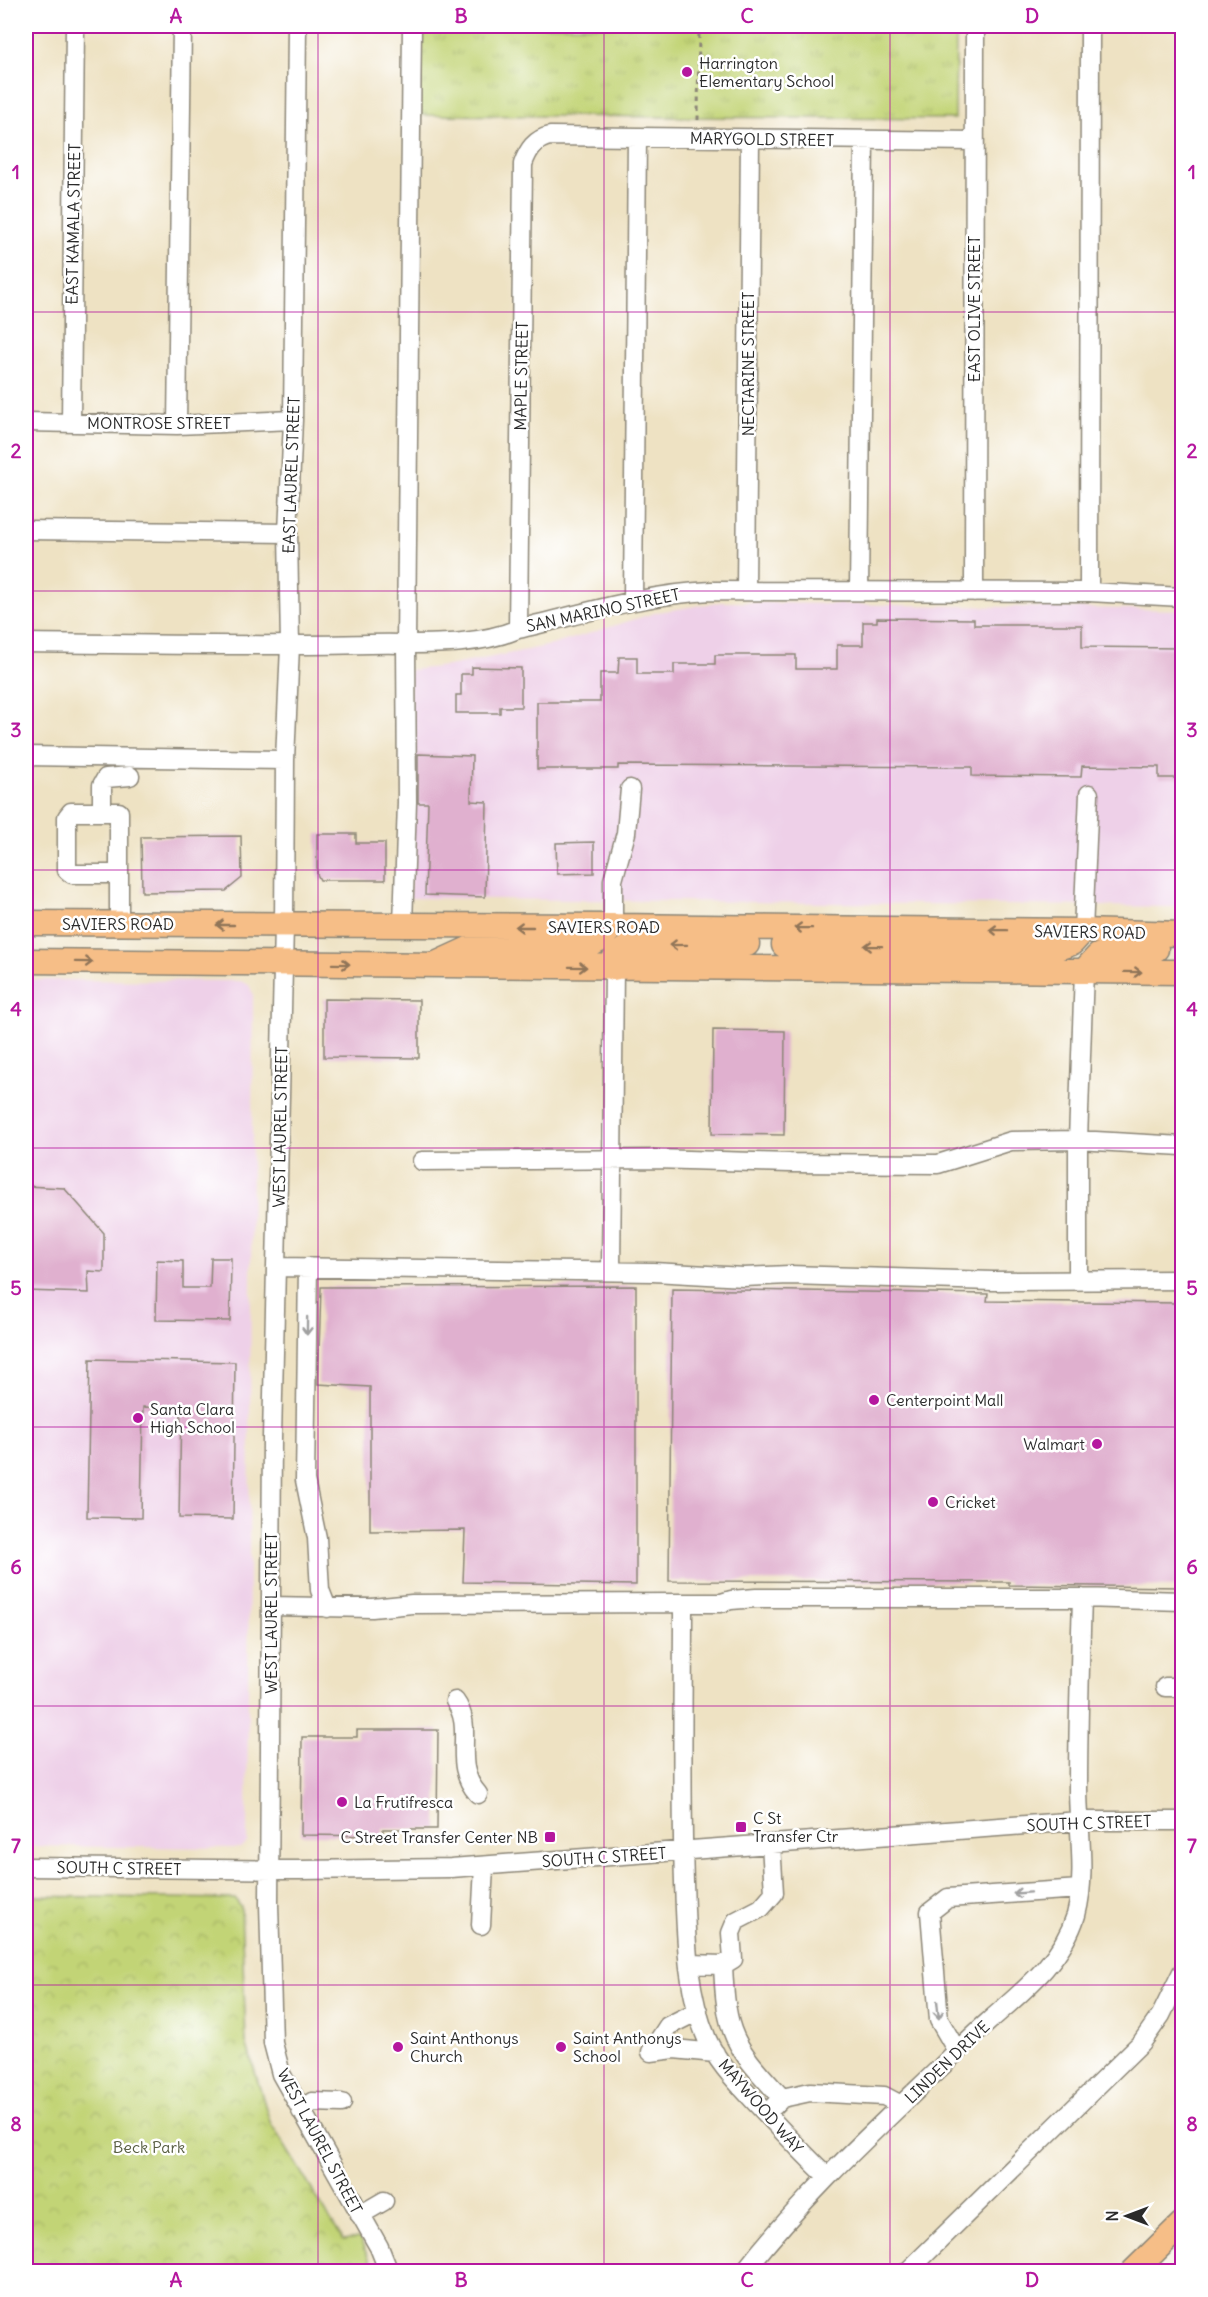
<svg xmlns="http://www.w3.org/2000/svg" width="1208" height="2297" viewBox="0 0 1208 2297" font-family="Delius,sans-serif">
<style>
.built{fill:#eed0e8}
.grass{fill:url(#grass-tufts);stroke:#768050;stroke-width:1.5}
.park{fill:url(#park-crowns);stroke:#768050;stroke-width:1.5}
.building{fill:#e0b0cf}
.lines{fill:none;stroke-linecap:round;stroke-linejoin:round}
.minor-casing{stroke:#8c8677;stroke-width:21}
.major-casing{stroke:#8c8677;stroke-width:27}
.path{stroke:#8c8677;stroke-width:3;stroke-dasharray:4.5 4.5;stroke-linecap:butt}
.minor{stroke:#fff;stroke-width:18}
.major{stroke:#f6be87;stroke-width:24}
.oneway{stroke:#907459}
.oneway2{stroke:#a0a0a0}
.grid{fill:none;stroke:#b5179e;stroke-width:1.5;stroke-opacity:0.55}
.poi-dot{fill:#b5179e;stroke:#fff;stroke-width:2}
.labels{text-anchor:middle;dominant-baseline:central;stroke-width:5;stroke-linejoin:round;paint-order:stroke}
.poi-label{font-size:16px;fill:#2b2b2b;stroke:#fff;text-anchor:start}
.street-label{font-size:16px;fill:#2b2b2b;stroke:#fff}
.park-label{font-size:16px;fill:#585e42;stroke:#fff}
.neatline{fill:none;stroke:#b5179e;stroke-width:2}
.grid-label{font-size:20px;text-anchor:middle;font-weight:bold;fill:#b5179e}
</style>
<defs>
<pattern id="grass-tufts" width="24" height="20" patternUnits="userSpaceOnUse" patternTransform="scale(1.5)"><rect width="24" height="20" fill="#c2d476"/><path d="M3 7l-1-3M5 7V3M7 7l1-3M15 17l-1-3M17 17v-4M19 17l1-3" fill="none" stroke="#a7b666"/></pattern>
<pattern id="park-crowns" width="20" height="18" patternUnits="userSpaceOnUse" patternTransform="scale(1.5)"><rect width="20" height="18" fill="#c2d476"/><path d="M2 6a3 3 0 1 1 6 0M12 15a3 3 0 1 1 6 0" fill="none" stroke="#a7b666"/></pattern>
</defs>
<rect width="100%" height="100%" fill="#fff"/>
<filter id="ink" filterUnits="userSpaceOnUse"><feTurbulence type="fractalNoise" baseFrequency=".0167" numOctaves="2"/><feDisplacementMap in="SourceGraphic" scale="12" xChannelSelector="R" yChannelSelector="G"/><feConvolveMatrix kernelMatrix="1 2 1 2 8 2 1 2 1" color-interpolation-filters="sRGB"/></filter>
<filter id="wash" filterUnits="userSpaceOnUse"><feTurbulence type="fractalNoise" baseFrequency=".008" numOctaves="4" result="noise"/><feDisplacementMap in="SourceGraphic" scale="24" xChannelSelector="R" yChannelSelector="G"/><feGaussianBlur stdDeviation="1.35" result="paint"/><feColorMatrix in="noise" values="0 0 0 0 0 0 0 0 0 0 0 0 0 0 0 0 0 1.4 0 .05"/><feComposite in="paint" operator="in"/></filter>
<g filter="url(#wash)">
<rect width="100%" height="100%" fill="#eee2c3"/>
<path class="built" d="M721,602L1182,610V907L410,898V670L448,666L552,645L658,612Z
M26,980L240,981L249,985L253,994L247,1843L240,1848L26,1846Z"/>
<path class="grass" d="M419,26H883V30H956L955,119L419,115Z"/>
<path class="park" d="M26,1896L235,1899L241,1907L246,2042L270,2122L343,2240L359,2238L375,2271H26Z"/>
<g id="blocks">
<path class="building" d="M877,618L974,619V625H1082V647L1182,648V778H1159V767L1082,766L1081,777L972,776V767L618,765V769H537V702H600V673H618L619,657H637V674H674V664H715V655H796V669H837V645H863V622H877Z
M472,667L521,668V707H500V713H456V695H461V674H472Z
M418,754L472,756L471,801L487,802L485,897L425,895L428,803H418Z
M317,834H356V843H385V880H320L317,874Z
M241,836L242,878L226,891L142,892L141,837Z
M594,842V873L557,874L556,843Z
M324,999L419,1000V1058L324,1057Z
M713,1030L785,1031L784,1135L712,1134Z
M26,1186L64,1188L104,1233V1272L88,1271L89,1293L26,1291Z
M211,1258H231L230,1321L156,1320L157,1260L183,1261V1288H210Z
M636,1286V1585L463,1582L465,1530L370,1531V1387L318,1384L321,1287Z
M672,1289L988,1294L987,1301L1182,1303V1587L1009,1585V1582L669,1581Z
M90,1359L235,1362L233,1519L179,1518L181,1408L143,1407L141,1518L87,1517Z
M357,1730H438L437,1829H383V1836L301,1835L302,1737H357Z"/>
</g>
</g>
<g filter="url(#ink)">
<use href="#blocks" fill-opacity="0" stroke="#8c8677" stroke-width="1.5"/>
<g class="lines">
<defs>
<path id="minor" d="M297,26L293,420L288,533L290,646L285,760L284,925L272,1438L269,1904L273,2043L281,2074L379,2247L389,2272
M26,422L177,425L293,420
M71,423L75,26
M177,425L182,26
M26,530L288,533
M746,591L750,138
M859,591L864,140
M974,592L975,26
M1089,592L1090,26
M633,600L637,137
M518,629L523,164C528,150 535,139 550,136L974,141
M26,643C140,644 254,647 369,644C418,643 473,648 518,629C582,614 645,594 711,591L1089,592L1182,597
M26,756L285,760
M102,811V785L106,778L130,776
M119,924V812H71L67,817V870L72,874H119
M403,925L407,802L406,644L412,26
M613,926V880L626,833L630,789
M1083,931L1089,794
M422,1161L654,1159L790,1163L938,1164L1011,1141L1078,1140L1182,1146
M277,1267L653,1272L744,1277L789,1275L993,1281L1182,1280
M308,1267L305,1480L317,1538L320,1590L327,1608
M611,1271L614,968
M1078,1281V1140L1084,971
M1082,1598L1182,1601
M271,1606L372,1608L412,1604L683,1603
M1165,1687H1182
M455,1701C476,1729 450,1763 478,1794
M26,1867L300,1870L451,1868L1079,1821H1182
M481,1925L484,1866
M690,1964L723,1965C724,1986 725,2010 732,2030C741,2056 764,2078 782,2098
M723,1965L733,1959L731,1933L736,1921L761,1908L774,1893L771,1844
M957,2051L939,2020L930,1912L948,1898L1080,1889
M651,2052L668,2026L698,2011
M651,2052L674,2049L715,2053
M774,2106L782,2098L810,2092L884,2096L901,2105
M301,2111L312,2102L342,2103
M360,2215L384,2201
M744,2272C803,2196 873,2132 942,2066C957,2051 972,2036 988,2022C1023,1991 1062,1961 1076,1915C1087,1875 1078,1829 1078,1788C1078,1725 1080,1661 1082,1598H756L731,1600L721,1603H683C683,1696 681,1789 684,1882C686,1933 686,1991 707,2039C718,2064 739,2084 757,2104C780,2128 802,2153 827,2176
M907,2272L1142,2042L1161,2015L1182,1972"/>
<path id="major" d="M26,923L613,926L1083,931L1182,934
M784,945L892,946L923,932
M26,961L1182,972
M438,963L473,947L571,948L589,946L601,939L613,926
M899,963L930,953L1039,954L1072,943L1083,931
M614,968L615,957L625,949L640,945L747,944
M1084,971L1098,956L1126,949H1156
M1133,2272L1182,2224"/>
</defs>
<use href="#minor" class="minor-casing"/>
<use href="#major" class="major-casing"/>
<path class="path" d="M698,120L699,26"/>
<use href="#minor" class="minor"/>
<use href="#major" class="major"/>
</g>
<defs><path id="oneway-shaft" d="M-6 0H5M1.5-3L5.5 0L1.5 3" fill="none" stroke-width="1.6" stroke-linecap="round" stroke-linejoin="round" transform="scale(1.5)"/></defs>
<g class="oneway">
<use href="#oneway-shaft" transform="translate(225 925) rotate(-180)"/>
<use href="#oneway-shaft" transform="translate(524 927) rotate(-180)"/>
<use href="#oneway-shaft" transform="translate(803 928) rotate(-179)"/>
<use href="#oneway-shaft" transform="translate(998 930) rotate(-179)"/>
<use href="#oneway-shaft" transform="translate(678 945) rotate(179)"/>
<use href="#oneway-shaft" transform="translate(873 946) rotate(-179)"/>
<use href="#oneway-shaft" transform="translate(84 962) rotate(1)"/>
<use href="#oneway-shaft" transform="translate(341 964) rotate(1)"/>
<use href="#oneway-shaft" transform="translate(578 967) rotate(1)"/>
<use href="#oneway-shaft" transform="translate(1133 972) rotate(1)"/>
</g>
<g class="oneway2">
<use href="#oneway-shaft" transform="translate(307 1326) rotate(91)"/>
<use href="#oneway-shaft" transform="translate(1022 1893) rotate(176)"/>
<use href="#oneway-shaft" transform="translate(938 2010) rotate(84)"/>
</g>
</g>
<path class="grid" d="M318,26V2272M604,26V2272M890,26V2272M26,312H1182M26,591H1182M26,870H1182M26,1148H1182M26,1427H1182M26,1706H1182M26,1985H1182"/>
<g class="poi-dot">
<circle cx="687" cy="72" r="6"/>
<circle cx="874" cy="1400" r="6"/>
<circle cx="138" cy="1418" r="6"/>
<circle cx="1097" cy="1444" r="6"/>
<circle cx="933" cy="1502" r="6"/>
<circle cx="342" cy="1802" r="6"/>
<rect x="735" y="1821" width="12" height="12" rx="3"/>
<rect x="544" y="1831" width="12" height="12" rx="3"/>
<circle cx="398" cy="2047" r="6"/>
<circle cx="561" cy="2047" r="6"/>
</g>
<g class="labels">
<g class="poi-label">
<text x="699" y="63">Harrington<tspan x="699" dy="18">Elementary School</tspan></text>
<text x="886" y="1400">Centerpoint Mall</text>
<text x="150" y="1409">Santa Clara<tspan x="150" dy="18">High School</tspan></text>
<text x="1085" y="1444" text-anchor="end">Walmart</text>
<text x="945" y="1502">Cricket</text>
<text x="354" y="1802">La Frutifresca</text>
<text x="753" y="1818">C St<tspan x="753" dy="18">Transfer Ctr</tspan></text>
<text x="538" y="1837" text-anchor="end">C Street Transfer Center NB</text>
<text x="410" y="2038">Saint Anthonys<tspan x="410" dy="18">Church</tspan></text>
<text x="573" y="2038">Saint Anthonys<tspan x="573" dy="18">School</tspan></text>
</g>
<g class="street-label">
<text transform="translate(762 139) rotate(1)">MARYGOLD STREET</text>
<text transform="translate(73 224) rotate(-89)">EAST KAMALA STREET</text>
<text transform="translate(974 309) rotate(-90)">EAST OLIVE STREET</text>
<text transform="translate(748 364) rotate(-90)">NECTARINE STREET</text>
<text transform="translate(521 376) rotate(-89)">MAPLE STREET</text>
<text x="159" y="423">MONTROSE STREET</text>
<text transform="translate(291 475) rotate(-88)">EAST LAUREL STREET</text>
<text transform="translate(603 610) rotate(-12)">SAN MARINO STREET</text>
<text x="118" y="924">SAVIERS ROAD</text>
<text x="604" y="927">SAVIERS ROAD</text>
<text transform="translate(1090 932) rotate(1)">SAVIERS ROAD</text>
<text transform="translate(280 1127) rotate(-89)">WEST LAUREL STREET</text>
<text transform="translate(271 1613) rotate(-90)">WEST LAUREL STREET</text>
<text transform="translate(1089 1823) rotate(-2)">SOUTH C STREET</text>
<text transform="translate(604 1857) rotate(-4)">SOUTH C STREET</text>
<text transform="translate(119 1868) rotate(1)">SOUTH C STREET</text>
<text transform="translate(947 2062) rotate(-44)">LINDEN DRIVE</text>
<text transform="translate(761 2106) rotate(49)">MAYWOOD WAY</text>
<text transform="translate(320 2141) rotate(62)">WEST LAUREL STREET</text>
</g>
<g class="park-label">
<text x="149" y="2147">Beck Park</text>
</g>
</g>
<rect width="1208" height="2297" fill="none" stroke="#fff" stroke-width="66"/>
<g transform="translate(1127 2216) rotate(270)" stroke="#ffffff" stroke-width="4.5" paint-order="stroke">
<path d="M0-4.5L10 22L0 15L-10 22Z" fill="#2b2b2b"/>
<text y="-9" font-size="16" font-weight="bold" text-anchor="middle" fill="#2b2b2b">N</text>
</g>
<rect x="33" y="33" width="1142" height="2231" class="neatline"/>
<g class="grid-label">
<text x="176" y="23">A</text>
<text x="461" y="23">B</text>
<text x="747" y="23">C</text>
<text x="1032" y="23">D</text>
<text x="16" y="179">1</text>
<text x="1192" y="179">1</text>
<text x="16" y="458">2</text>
<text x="1192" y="458">2</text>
<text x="16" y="737">3</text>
<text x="1192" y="737">3</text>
<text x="16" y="1016">4</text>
<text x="1192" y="1016">4</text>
<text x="16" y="1295">5</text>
<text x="1192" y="1295">5</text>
<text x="16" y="1574">6</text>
<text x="1192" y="1574">6</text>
<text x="16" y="1853">7</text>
<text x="1192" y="1853">7</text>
<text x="16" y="2131">8</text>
<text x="1192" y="2131">8</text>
<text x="176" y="2287">A</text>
<text x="461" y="2287">B</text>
<text x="747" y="2287">C</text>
<text x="1032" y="2287">D</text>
</g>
</svg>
